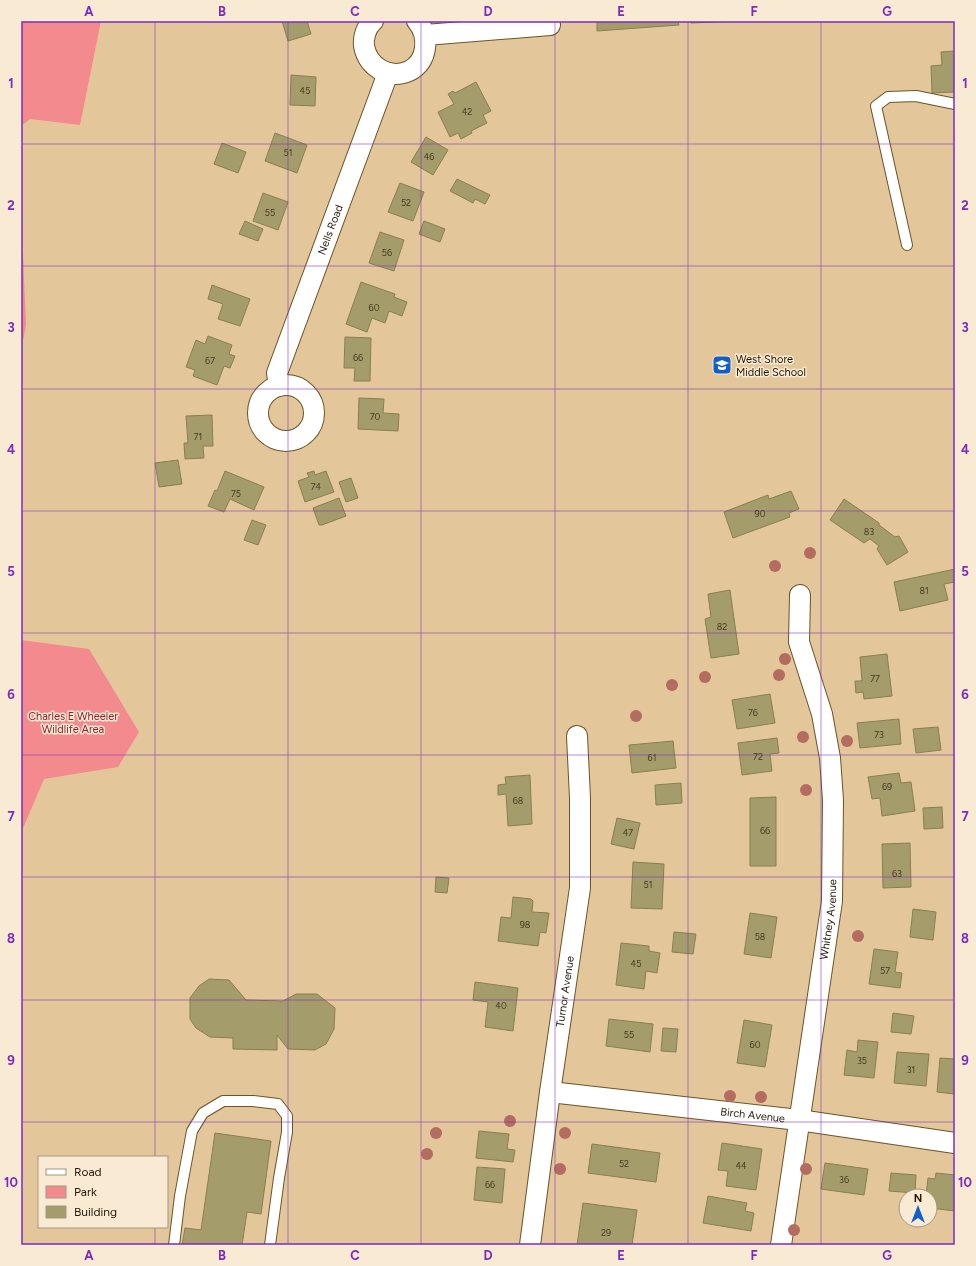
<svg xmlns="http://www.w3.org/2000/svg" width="976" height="1266" font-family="Figtree,sans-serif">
<rect width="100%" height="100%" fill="#e3c79a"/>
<g fill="#f38a8d">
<path d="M21 21H101L80 125 30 119 21 126Z"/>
<path d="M21 248 23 255 26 325 21 351Z"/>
<path d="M21 640 89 649 139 732 118 767 44 779 21 833Z"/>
</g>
<g fill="#a59c6c" stroke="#887f50">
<path d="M282 21H307L311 34 288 41Z"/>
<path d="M597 21H678L679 25 597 31Z"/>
<path d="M691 21H740L691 23Z"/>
<path d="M955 51V92L932 93 931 66 942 65 941 52Z"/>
<path d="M291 75 316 77 315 106 290 105Z"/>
<path d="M476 82 491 111 483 115 487 123 471 131 472 133 461 139 458 133 450 137 438 112 454 104 448 94 453 91 455 93Z"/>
<path d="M275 133 307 145 297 173 265 161Z"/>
<path d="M426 137 448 150 433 175 411 162Z"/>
<path d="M222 143 246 152 238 173 214 164Z"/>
<path d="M457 179 490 195 485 204 475 199 473 203 450 191Z"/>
<path d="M400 183 424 192 413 221 388 212Z"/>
<path d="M263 193 288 202 278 230 253 221Z"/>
<path d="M245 221 263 229 258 241 239 234Z"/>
<path d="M424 221 445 229 440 242 419 234Z"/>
<path d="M380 232 404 240 394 271 369 263Z"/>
<path d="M361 282 395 294 394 297 407 302 402 316 389 311 385 323 372 318 367 332 346 324Z"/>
<path d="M212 285 250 299 240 326 218 319 223 304 208 299Z"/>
<path d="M208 336 232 345 229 354 235 356 230 368 224 366 217 385 193 376 195 370 186 367 196 340 205 344Z"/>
<path d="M345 337 371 338 370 381H354L355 368H344Z"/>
<path d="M359 398 384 399 383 413 399 414 398 431 358 429Z"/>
<path d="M212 415 213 446H203L204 458 185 459 184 443H188L186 416Z"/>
<path d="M178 460 182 484 159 487 155 463Z"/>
<path d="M225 471 264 487 254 510 230 499 224 512 208 506 215 490 217 491Z"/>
<path d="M314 471 315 475 326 471 334 492 305 502 298 481 309 477 307 473Z"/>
<path d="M351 478 358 498 346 502 339 482Z"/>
<path d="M791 491 799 509 789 513 790 517 733 538 724 512 768 495 769 499Z"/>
<path d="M339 498 346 516 322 525H319L313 508Z"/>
<path d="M844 499 879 523V525L895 537 899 536 908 552 887 565 877 549 879 546 870 539 864 543 830 520Z"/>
<path d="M252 520 266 525 258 545 244 540Z"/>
<path d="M955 569V582L944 584 948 600 900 611 894 582Z"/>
<path d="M730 590 739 654 711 658 705 619 711 617 708 594Z"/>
<path d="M887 654 892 696 864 699 863 692 856 693 855 681H862L860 657Z"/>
<path d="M770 694 775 723 737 729 732 700Z"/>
<path d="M899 719 901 744 860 748 857 723Z"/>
<path d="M938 727 941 750 916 753 913 729Z"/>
<path d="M777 738 779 753 770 754 772 771 742 775 738 743Z"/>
<path d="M673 741 676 768 632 773 629 745Z"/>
<path d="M899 773 901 783 911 782 915 811 882 816 880 798 872 799 868 777Z"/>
<path d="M530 775 532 824 508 826 506 794 498 795V785L506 784 505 777Z"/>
<path d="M681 783 682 803 656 805 655 785Z"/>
<path d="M776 797V866H750V798Z"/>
<path d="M942 807 943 828 924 829 923 808Z"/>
<path d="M617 818 640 823 634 849 611 844Z"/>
<path d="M910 843 911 887 883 888 882 844Z"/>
<path d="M633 862 664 864 662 909 631 908Z"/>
<path d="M436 877 449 878 447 893 435 892Z"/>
<path d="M513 897 531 899 533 901 532 912 549 913 546 933 540 932 538 946 498 941 501 917 511 918Z"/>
<path d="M913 909 936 912 933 940 910 937Z"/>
<path d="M750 913 777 917 771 958 744 954Z"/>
<path d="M674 932 696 934 693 954 672 952Z"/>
<path d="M621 943 649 946V951L660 953 657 973 646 971 644 989 616 985Z"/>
<path d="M874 949 898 952 895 972 902 973 900 988 869 984Z"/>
<path d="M209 979 229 980 246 1000 283 1001 296 994H317L335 1008 334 1029 326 1044 315 1050 288 1049 277 1035V1050L233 1049V1038L210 1037 196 1028 190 1019V998L199 986Z"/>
<path d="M475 982 518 988 513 1031 485 1027 488 1002 473 1000Z"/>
<path d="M893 1013 914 1016 911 1034 891 1032Z"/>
<path d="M609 1019 653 1024 650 1052 606 1046Z"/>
<path d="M744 1020 772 1025 765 1067 737 1063Z"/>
<path d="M663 1028 678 1029 676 1052 661 1051Z"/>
<path d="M858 1040 878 1042 874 1078 844 1075 847 1050 857 1052Z"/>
<path d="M897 1052 929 1054 926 1086 894 1083Z"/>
<path d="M940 1058 955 1059V1094L937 1092Z"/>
<path d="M479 1131 509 1134 507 1149 515 1150 513 1162 476 1158Z"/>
<path d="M215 1133 271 1141 261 1214 247 1212 242 1245H182L185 1228 201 1230Z"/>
<path d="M722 1143 762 1149 756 1190 726 1186 728 1171 718 1170Z"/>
<path d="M592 1144 660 1153 656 1182 588 1173Z"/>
<path d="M825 1163 868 1169 864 1195 821 1189Z"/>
<path d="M477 1167 505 1169 502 1203 474 1200Z"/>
<path d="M891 1173 916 1175 915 1193 889 1191Z"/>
<path d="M936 1173 955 1175V1211L930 1208V1196H926L928 1178 935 1179Z"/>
<path d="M708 1196 747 1203 745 1211 754 1213 751 1231 703 1223Z"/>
<path d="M583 1203 637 1210 632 1245H577Z"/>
</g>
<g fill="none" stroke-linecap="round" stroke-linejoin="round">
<g stroke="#6c5329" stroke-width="12">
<g id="lane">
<path d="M907 245 876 106 888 97 916 96 955 104"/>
<path d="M174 1245 180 1196 192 1131 203 1113 223 1101H253L278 1104 287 1116V1132L279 1178 270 1245"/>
</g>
</g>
<g stroke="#6c5329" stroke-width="22">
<g id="street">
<path d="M373 21C366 27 363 38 364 46 368 67 389 80 409 71 428 62 430 36 417 21"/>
<path d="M425 35 550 25"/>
<circle cx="286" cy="413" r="28"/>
<path id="s1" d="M279 386 277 373 388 73"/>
<path id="s2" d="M550 1092 799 1120 955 1143"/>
<path id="s3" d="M530 1245 550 1092 580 888V798L577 736"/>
<path id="s4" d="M781 1245 832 901 833 800 830 758 822 714 799 642 800 595"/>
</g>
</g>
<use href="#lane" stroke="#fff" stroke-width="10"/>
<use href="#street" stroke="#fff" stroke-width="20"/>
</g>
<g fill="#b36c5f">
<circle cx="810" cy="553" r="6"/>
<circle cx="775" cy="566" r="6"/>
<circle cx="785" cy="659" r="6"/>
<circle cx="779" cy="675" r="6"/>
<circle cx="705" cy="677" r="6"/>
<circle cx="672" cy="685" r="6"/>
<circle cx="636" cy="716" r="6"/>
<circle cx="803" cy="737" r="6"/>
<circle cx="847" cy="741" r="6"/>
<circle cx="806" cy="790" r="6"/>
<circle cx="858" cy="936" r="6"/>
<circle cx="730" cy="1096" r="6"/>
<circle cx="761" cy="1097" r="6"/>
<circle cx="510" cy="1121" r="6"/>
<circle cx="436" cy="1133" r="6"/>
<circle cx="565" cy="1133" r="6"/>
<circle cx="427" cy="1154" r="6"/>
<circle cx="560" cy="1169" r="6"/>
<circle cx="806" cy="1169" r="6"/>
<circle cx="794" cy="1230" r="6"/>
</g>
<path fill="none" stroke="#7b2cbf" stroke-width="1" stroke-opacity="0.55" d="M155 21V1157M288 21V1245M421 21V1245M555 21V1245M688 21V1245M821 21V1245M21 144H955M21 266H955M21 389H955M21 511H955M21 633H955M21 755H955M21 877H955M21 1000H955M21 1122H955M155 1227V1245"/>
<defs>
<g id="school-square" transform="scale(1)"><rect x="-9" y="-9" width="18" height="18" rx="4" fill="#125fca" stroke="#f8ead3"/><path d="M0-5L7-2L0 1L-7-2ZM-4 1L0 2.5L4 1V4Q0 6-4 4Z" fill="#fff"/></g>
</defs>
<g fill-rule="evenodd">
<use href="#school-square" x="722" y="365"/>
</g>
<g text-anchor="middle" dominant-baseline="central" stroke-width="3" stroke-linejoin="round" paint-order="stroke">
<g font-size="9" fill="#443a21">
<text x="305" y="90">45</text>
<text x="467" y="111">42</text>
<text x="288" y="152">51</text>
<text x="429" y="156">46</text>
<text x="406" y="202">52</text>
<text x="270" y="212">55</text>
<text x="387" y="252">56</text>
<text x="374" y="307">60</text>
<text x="358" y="357">66</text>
<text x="210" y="360">67</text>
<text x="375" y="416">70</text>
<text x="198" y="436">71</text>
<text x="316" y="486">74</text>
<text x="236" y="493">75</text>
<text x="760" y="513">90</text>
<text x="869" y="531">83</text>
<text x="924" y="590">81</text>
<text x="722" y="626">82</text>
<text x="875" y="678">77</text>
<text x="753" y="712">76</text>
<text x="879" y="734">73</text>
<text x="758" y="756">72</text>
<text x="652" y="757">61</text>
<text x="887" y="786">69</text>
<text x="518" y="800">68</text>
<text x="765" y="830">66</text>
<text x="628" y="832">47</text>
<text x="897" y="873">63</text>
<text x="648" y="884">51</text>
<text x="525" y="924">98</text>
<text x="760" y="936">58</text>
<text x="636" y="963">45</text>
<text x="885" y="970">57</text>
<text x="501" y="1005">40</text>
<text x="629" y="1034">55</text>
<text x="755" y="1044">60</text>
<text x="862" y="1060">35</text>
<text x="911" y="1069">31</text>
<text x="624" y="1163">52</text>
<text x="741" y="1165">44</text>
<text x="844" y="1179">36</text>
<text x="490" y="1184">66</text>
<text x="606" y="1232">29</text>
</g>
<g font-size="11" fill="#231908" stroke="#f8ead3">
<text stroke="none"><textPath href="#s1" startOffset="166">Nells Road</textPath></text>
<text stroke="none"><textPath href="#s4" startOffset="329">Whitney Avenue</textPath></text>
<text stroke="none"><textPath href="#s3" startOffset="256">Turnor Avenue</textPath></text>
<text stroke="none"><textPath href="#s2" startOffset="204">Birch Avenue</textPath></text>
</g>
<g font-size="11" fill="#231908" stroke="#f8ead3" text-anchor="start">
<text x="736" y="359">West Shore<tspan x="736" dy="13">Middle School</tspan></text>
</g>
<g font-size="11" fill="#8b212f" stroke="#f8ead3">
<text x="73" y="716">Charles E Wheeler<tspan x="73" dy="13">Wildlife Area</tspan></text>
</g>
</g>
<rect width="976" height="1266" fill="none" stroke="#f8ead3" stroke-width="44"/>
<rect x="38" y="1156" width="130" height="72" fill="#f8ead3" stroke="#a39682"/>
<rect x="46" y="1169" width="20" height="6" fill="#ffffff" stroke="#a39682"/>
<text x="74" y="1176" font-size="12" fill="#231908">Road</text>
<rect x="46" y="1186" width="20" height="12" fill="#f38a8d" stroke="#a39682"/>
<text x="74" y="1196" font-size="12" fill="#231908">Park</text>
<rect x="46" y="1206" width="20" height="12" fill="#a59c6c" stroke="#a39682"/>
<text x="74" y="1216" font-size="12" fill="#231908">Building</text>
<g transform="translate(918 1208)"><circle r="19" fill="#f8ead3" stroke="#a39682"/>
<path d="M0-3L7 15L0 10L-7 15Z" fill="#125fca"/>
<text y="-6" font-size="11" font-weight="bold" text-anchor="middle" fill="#231908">N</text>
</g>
<rect x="22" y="22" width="932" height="1222" fill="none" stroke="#7b2cbf" stroke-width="1.5"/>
<g font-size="13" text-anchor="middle" font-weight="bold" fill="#7b2cbf">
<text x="89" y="16">A</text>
<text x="222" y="16">B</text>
<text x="355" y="16">C</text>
<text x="488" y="16">D</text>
<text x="621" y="16">E</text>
<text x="754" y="16">F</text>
<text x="887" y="16">G</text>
<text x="11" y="88">1</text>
<text x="965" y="88">1</text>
<text x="11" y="210">2</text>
<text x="965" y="210">2</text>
<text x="11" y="332">3</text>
<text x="965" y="332">3</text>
<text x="11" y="454">4</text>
<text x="965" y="454">4</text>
<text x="11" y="576">5</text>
<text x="965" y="576">5</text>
<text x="11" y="699">6</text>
<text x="965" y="699">6</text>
<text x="11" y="821">7</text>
<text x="965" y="821">7</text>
<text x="11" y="943">8</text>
<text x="965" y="943">8</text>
<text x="11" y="1065">9</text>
<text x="965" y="1065">9</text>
<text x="11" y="1187">10</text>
<text x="965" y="1187">10</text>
<text x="89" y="1260">A</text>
<text x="222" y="1260">B</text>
<text x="355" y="1260">C</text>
<text x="488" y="1260">D</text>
<text x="621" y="1260">E</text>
<text x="754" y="1260">F</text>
<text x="887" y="1260">G</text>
</g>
</svg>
